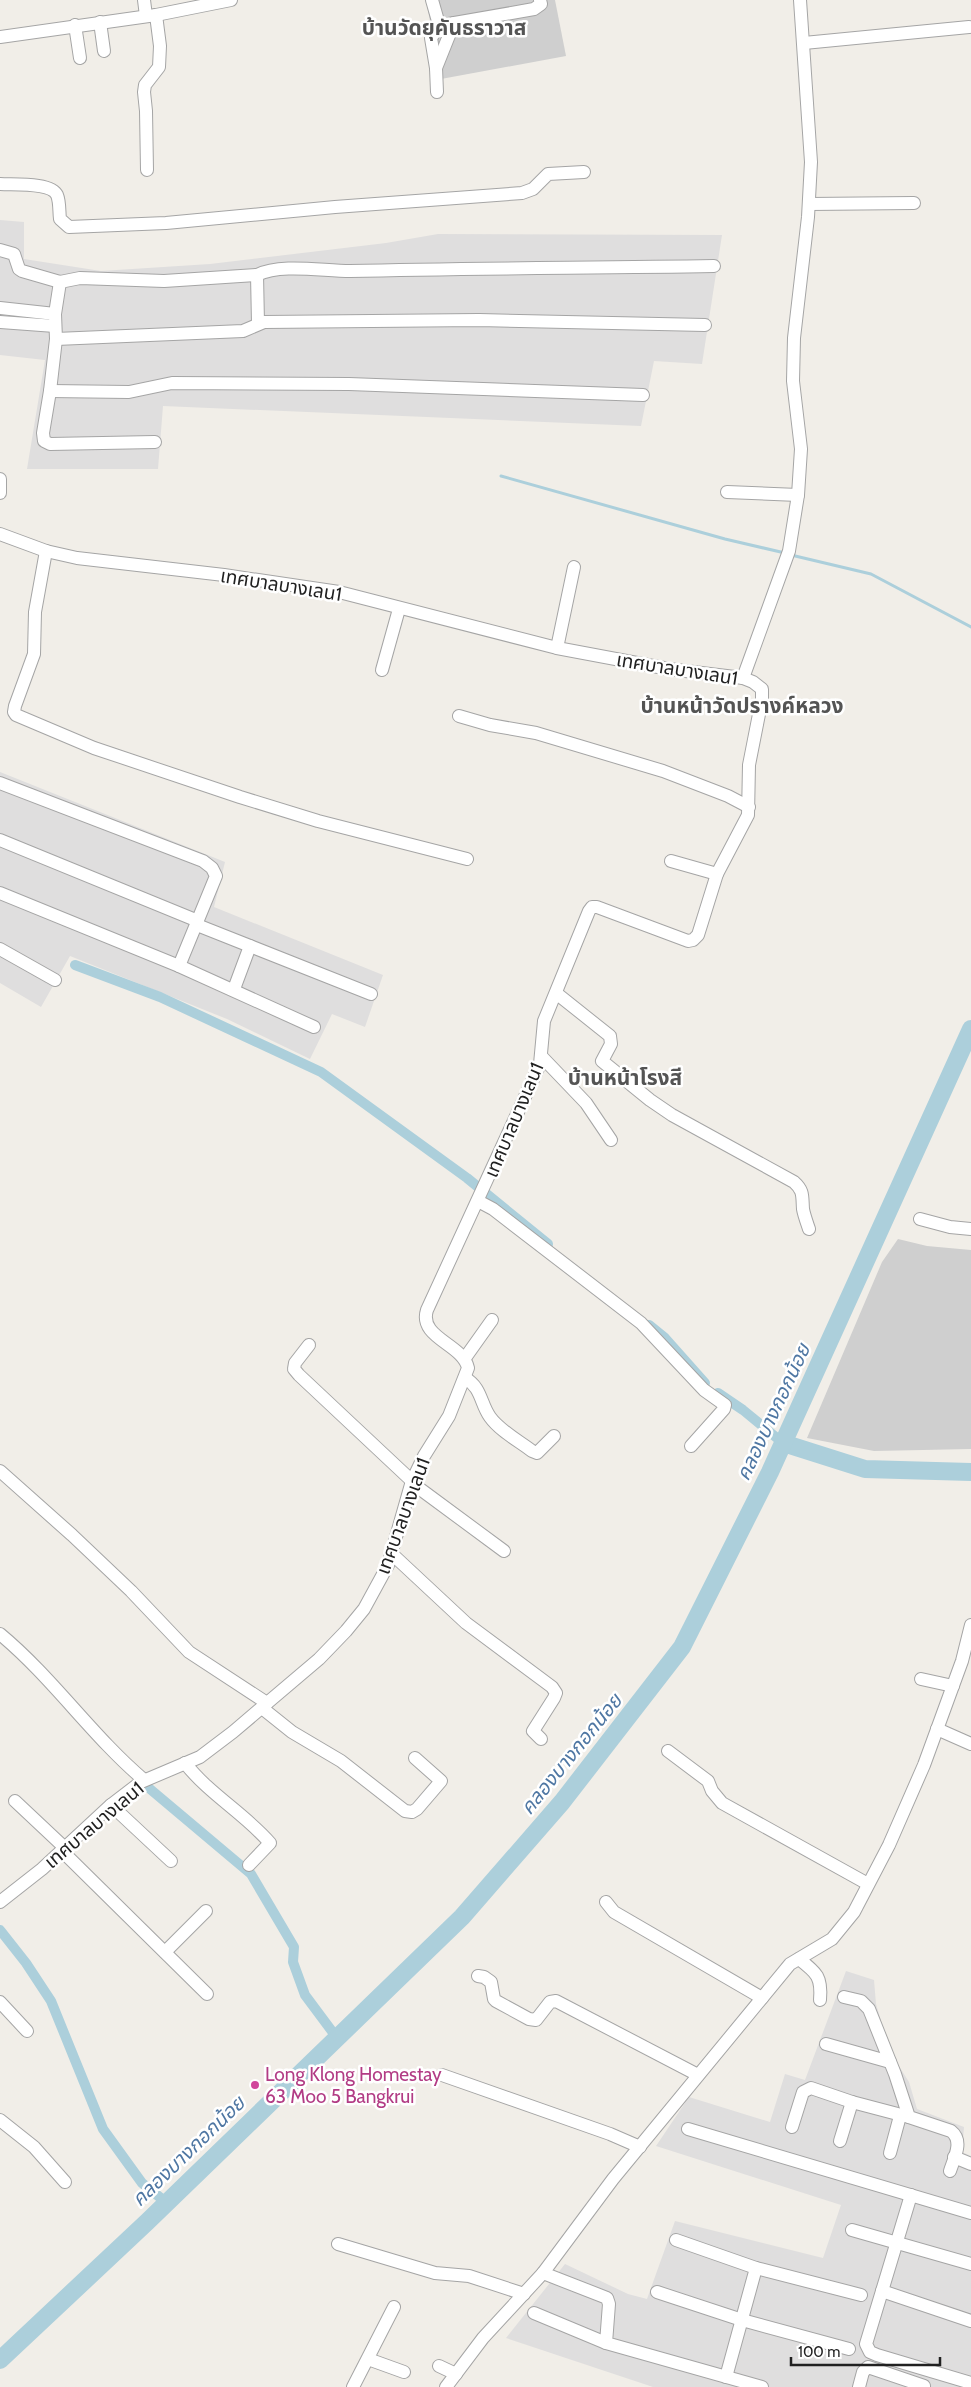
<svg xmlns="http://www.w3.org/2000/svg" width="971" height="2387" font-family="Cabin,'Noto Sans Thai',sans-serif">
<rect width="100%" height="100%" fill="#f1eee8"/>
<g fill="#dfdede">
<path d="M0 220 24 222V259L101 271 210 264 386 243 438 234 722 235 702 364 654 361 641 426 163 406 158 469H27L45 360 0 355Z"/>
<path d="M0 772 225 862 214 907 383 975 365 1027 332 1014 310 1059 227 1019 70 956 41 1007 0 983Z"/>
<path d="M846 1971 874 1980 876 2004 885 2034 897 2063 909 2082 917 2109 964 2127 962 2152 971 2156V2387H653L506 2338 565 2264 628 2294 647 2299 675 2221 823 2258 841 2205 656 2146 689 2097 770 2122 785 2074 805 2080Z"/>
</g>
<g fill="#cfcfcf">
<path d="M426 0H555L566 56 441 79Z"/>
<path d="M898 1239 927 1246 971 1250V1449L874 1451 807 1438 882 1262Z"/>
</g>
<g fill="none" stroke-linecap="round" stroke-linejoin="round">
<g stroke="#accfdb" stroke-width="3">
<path d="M501 476 725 539 785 553"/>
<path d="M791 555 871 574 971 627"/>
</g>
<g stroke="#accfdb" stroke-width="10">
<path d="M75 965 160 997 321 1072 467 1178 548 1244"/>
<path d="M649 1325 665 1338 705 1383"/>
<path d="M718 1393 743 1410 783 1443"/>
<path d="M150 1789 251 1874 294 1947 293 1962 305 1995 337 2038"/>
<path d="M0 1930 26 1963 51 2001 103 2129 142 2183 167 2203"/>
</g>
<g stroke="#accfdb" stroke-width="18">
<path d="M783 1443 865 1469 971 1472"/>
<path d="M0 2360 147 2222 462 1917 562 1802 682 1647 770 1472 971 1029"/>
</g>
<g stroke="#a5a5a5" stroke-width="14">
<g id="minor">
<path d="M144 0 146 16"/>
<path d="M432 0 438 21 443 25 534 9 541 4 540 0"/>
<path d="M100 22 104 51"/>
<path d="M75 25 80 58"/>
<path d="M0 37 156 15 231 0"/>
<path d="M804 43 969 27"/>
<path d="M436 68 431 38 440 24"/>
<path d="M437 92 436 68 454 23"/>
<path d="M147 170 146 111 144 92 145 85 159 67 160 46 156 15"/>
<path d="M0 184C13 185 51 182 57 195 60 202 59 212 60 219L69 227 166 223 335 207 522 193 533 189 548 174 584 172"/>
<path d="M809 204 914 203"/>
<path d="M0 250 14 254 19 269 22 271 60 282"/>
<path d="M0 308 55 314"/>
<path d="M0 322 55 326"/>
<path d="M258 323 257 275C281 263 322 271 350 271 472 268 593 268 714 266"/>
<path d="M56 339 243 331 264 322 479 320 705 325"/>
<path d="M50 391 129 392 172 383 349 384 643 395"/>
<path d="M155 442 50 444 44 441 43 433 50 391 56 339 55 314 60 282 80 278 164 281 257 275"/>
<path d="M0 479V493"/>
<path d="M727 492 798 495"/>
<path d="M0 534 46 551 77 558 224 575 339 592 557 648 669 669 743 678 753 682 762 689V699L749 765 748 815 717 874 698 935 693 940 688 941 597 907H592L589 911 544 1021 540 1064 427 1310C418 1338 463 1344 468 1368L449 1416 424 1456 412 1481 388 1565 364 1609 346 1631 319 1659 233 1732 200 1757 141 1782 111 1805 42 1869 0 1902"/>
<path d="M46 551 35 612 34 654 15 706 14 712 16 715 94 748 240 797 318 821 467 859"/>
<path d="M557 648 574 567"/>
<path d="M382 670 399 609"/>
<path d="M743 678 789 551 798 495 801 449 793 381 794 338 808 217 811 162 800 0"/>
<path d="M459 716 490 725 536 733 663 771 728 796 749 807"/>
<path d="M0 783 203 861 212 868 216 876 179 966 0 893"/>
<path d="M0 840 198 921"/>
<path d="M671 861 717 874"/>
<path d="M197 925 371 994"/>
<path d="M0 949 55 980"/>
<path d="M179 966 314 1027"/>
<path d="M234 989 250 946"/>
<path d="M556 993 610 1036 611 1044 602 1061 650 1100 672 1115 794 1182C804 1191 802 1196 803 1209 804 1215 807 1223 809 1229"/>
<path d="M542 1057 586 1103 611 1140"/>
<path d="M478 1201 493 1209 641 1323 704 1390 725 1405 724 1409 691 1446"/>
<path d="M920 1219 950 1227 971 1229"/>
<path d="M309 1345 295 1363 294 1369 299 1375 412 1481"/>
<path d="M465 1358 492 1320"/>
<path d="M465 1378C482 1388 480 1403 490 1417 500 1431 519 1441 532 1451L537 1453 554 1436"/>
<path d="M0 1471 72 1535 131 1591 189 1652 267 1703"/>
<path d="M412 1483 504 1551"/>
<path d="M392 1554 466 1623 552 1687 556 1693 554 1698 533 1731 541 1739"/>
<path d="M0 1634C53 1678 92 1736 144 1780"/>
<path d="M921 1679 953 1686"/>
<path d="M262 1708 292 1732 341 1761 405 1811 412 1812 417 1809 441 1781 415 1758"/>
<path d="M937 1729 971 1744"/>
<path d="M668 1751 708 1781 712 1791 722 1803 868 1884"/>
<path d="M185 1763C209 1794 245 1814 270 1843L249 1865"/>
<path d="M15 1801 65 1848"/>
<path d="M111 1805 171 1861"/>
<path d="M62 1851 207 1994"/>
<path d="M606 1902 614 1912 762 1998"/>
<path d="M165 1952 206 1911"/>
<path d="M799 1959C817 1973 822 1977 820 2000"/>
<path d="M478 1976 484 1977 491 1982 494 1999 496 2001 529 2019 536 2020 550 2002 556 2001 698 2075"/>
<path d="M844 1997 861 2001 869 2009 895 2074 909 2117 951 2131C964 2141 954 2158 950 2171"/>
<path d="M0 2002 27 2031"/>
<path d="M826 2044 890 2062"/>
<path d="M442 2075 610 2134 640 2147"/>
<path d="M0 2120 34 2147 65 2182"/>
<path d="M792 2127 803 2092 811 2088 852 2102 909 2117"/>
<path d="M688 2129 971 2213"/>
<path d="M840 2141 852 2102"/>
<path d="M890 2153 900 2116"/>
<path d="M954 2157 971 2164"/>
<path d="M911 2195 866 2344 870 2352 877 2355 971 2383"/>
<path d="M852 2230 971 2264"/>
<path d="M676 2240 756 2268 861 2295"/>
<path d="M338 2244 435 2273 469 2276 524 2294"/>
<path d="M543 2273 607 2298 609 2304 606 2343 762 2387"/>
<path d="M882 2291 971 2321"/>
<path d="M657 2292 742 2320 849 2349"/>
<path d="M534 2313 606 2343"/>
<path d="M368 2359 404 2372"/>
<path d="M439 2366 456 2374"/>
<path d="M726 2377 756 2268"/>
<path d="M353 2387 394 2307"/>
<path d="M446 2387 483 2338 543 2273 613 2179 790 1964 832 1939 854 1912 889 1845 924 1765 962 1661 971 1625"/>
<path d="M859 2387 863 2372 868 2367 924 2386"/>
</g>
</g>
<use href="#minor" stroke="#fff" stroke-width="12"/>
</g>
<circle fill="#d1479c" stroke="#fff" stroke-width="2" cx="255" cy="2085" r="5"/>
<g text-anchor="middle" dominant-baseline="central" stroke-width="5" stroke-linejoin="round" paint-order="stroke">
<g font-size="19" fill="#212121" stroke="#fff">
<text transform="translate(281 585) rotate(9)">เทศบาลบางเลน1</text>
<text transform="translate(677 669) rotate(9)">เทศบาลบางเลน1</text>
<text transform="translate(514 1120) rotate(-67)">เทศบาลบางเลน1</text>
<text transform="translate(403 1516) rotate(-70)">เทศบาลบางเลน1</text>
<text transform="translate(94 1825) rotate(-40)">เทศบาลบางเลน1</text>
</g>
<g font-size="19" fill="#b23c85" stroke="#fff" text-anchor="start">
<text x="265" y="2074">Long Klong Homestay<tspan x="265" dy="22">63 Moo 5 Bangkrui</tspan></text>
</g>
<g font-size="20" font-style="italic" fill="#4f77a3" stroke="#fff">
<text transform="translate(773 1412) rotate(-65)">คลองบางกอกน้อย</text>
<text transform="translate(571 1754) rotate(-51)">คลองบางกอกน้อย</text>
<text transform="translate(188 2151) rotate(-44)">คลองบางกอกน้อย</text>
</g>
<g font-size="21" font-weight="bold" fill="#545454" stroke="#fff">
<text x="444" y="27">บ้านวัดยุคันธราวาส</text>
<text x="742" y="705">บ้านหน้าวัดปรางค์หลวง</text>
<text x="625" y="1077">บ้านหน้าโรงสี</text>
</g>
</g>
<path d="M791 2357v8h149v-8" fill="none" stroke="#212121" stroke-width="2.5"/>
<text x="798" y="2357" font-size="15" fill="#212121" stroke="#ffffff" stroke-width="4" paint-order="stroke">100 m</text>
</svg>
